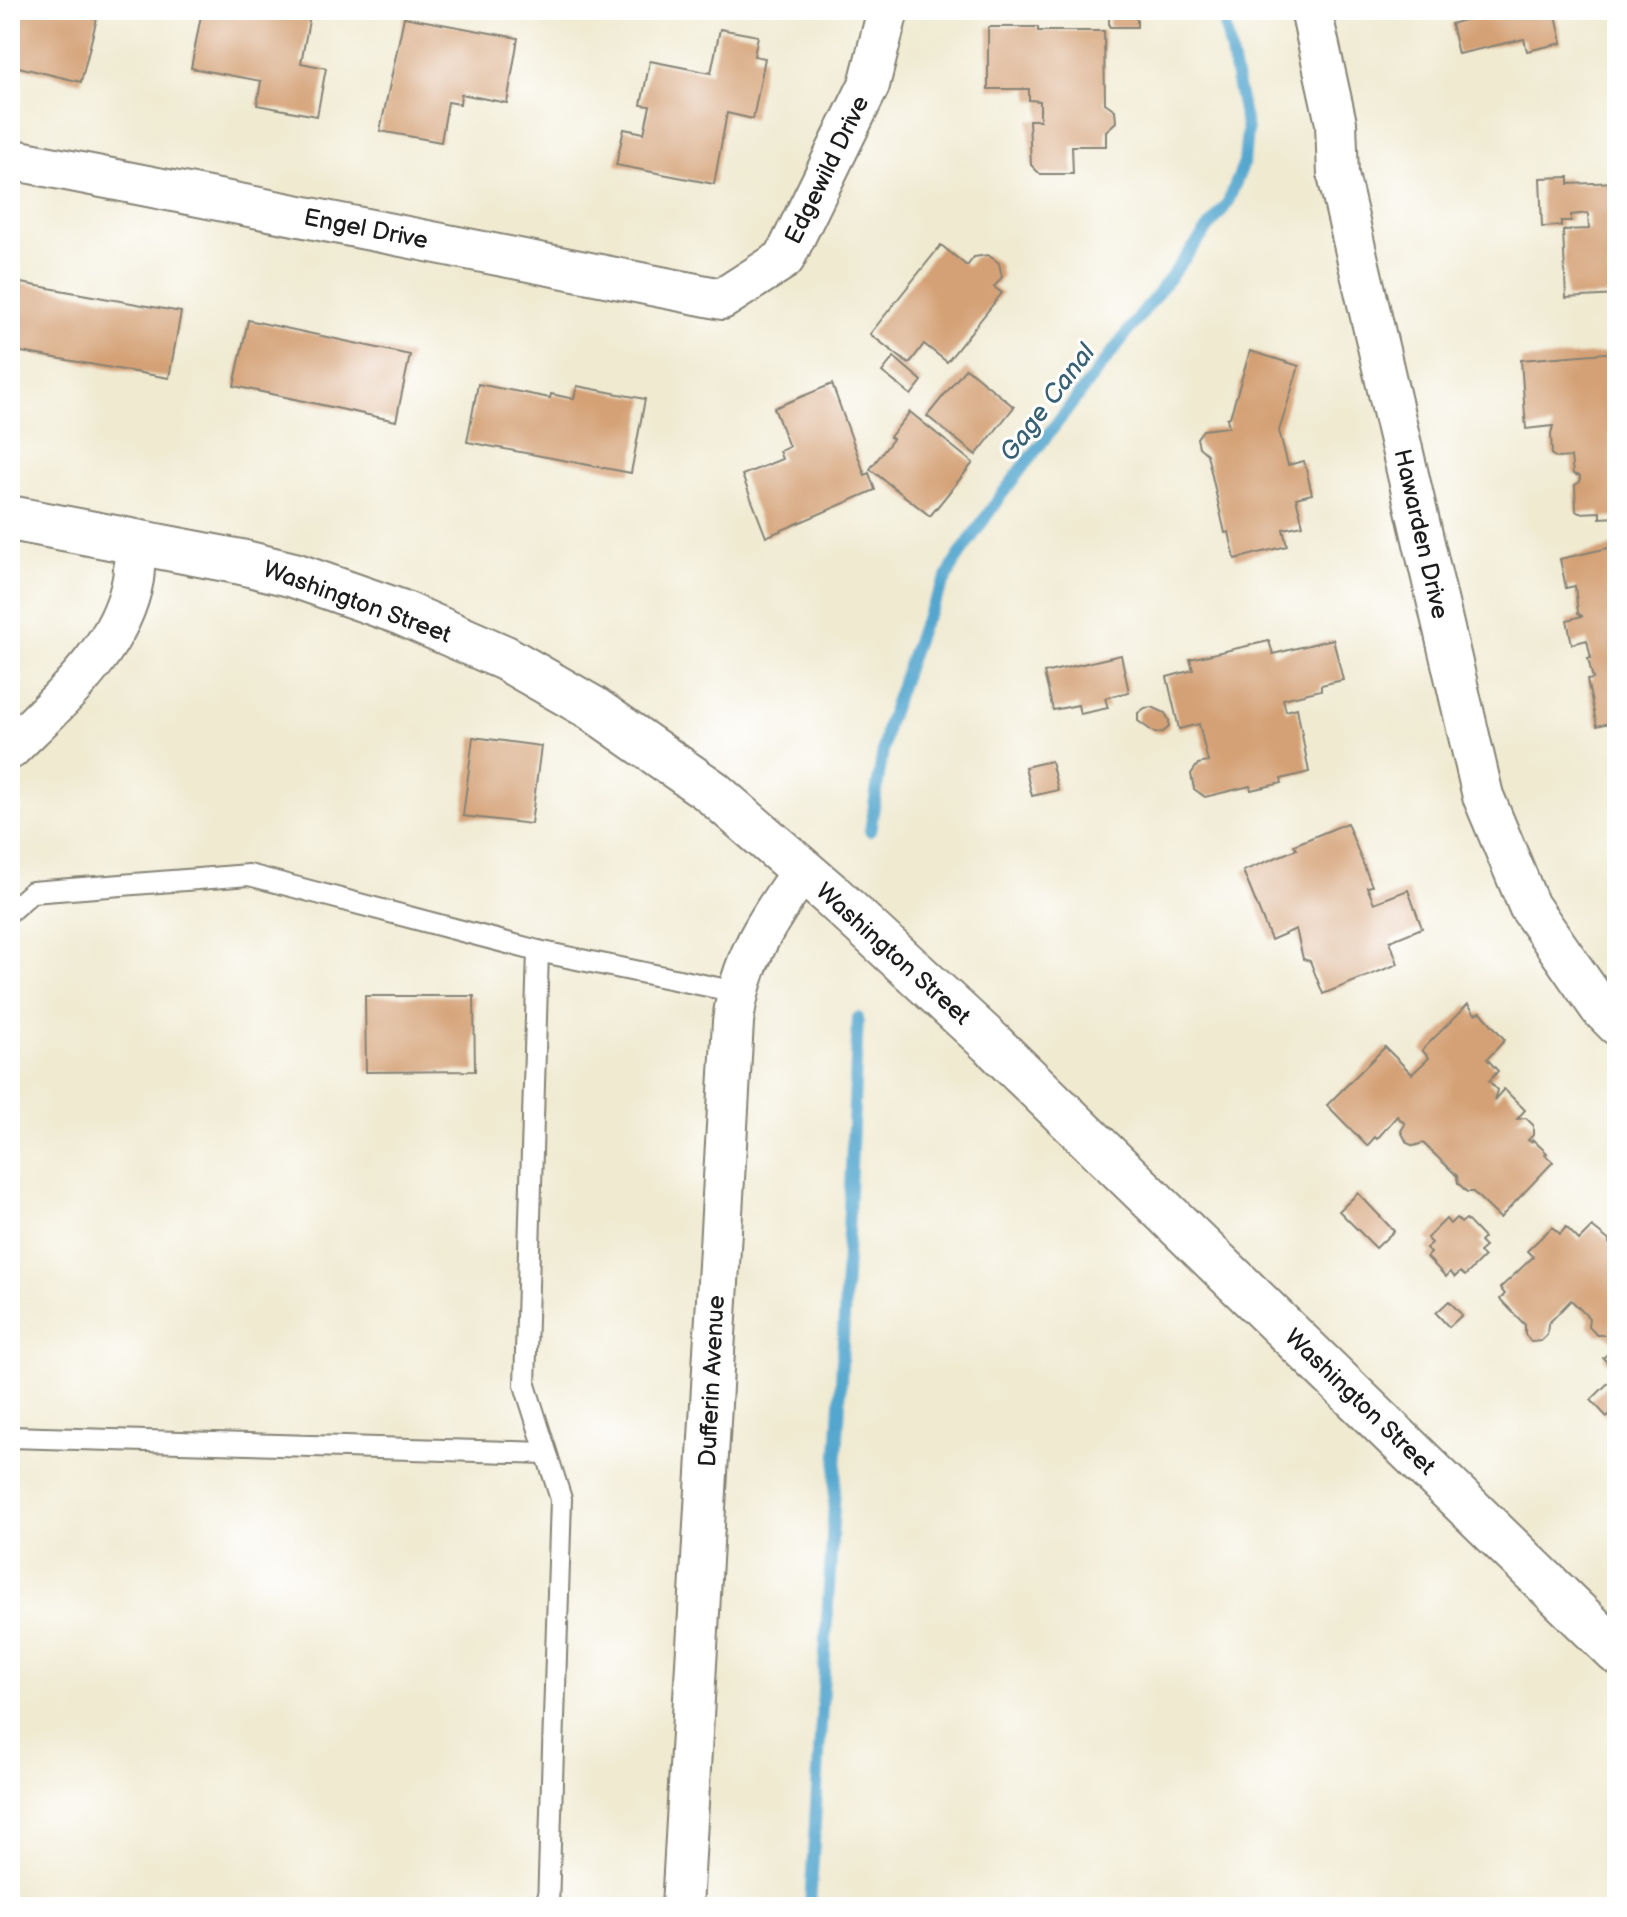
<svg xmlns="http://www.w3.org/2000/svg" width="1627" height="1917" font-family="'Balsamiq Sans',sans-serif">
<rect width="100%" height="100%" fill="#fff"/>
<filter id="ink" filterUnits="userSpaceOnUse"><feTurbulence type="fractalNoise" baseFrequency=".0125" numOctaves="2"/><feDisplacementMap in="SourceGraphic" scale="16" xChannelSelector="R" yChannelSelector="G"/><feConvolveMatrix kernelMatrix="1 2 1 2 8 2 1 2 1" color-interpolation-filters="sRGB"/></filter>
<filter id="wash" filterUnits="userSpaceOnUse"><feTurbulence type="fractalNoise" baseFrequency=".006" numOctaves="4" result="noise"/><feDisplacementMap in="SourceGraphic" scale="32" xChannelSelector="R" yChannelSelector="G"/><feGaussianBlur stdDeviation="1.8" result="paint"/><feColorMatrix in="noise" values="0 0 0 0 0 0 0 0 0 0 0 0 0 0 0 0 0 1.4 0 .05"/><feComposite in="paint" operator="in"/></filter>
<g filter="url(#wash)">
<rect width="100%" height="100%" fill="#f0ead1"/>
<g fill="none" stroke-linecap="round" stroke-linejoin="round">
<g stroke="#53a6ce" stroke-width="12">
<path d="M870 831 887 726 921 628 956 560 999 498 1227 204 1244 163 1247 130 1222 10"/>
<path d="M810 1907 840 1403 858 1018"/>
</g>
</g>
<g id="blocks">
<g fill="#d4a074">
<path d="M10 10H99L81 82 10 65Z"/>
<path d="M202 10H311L301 63 326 68 317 116 257 105 261 81 191 68Z"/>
<rect x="1109" y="10" width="28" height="17"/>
<path d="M1462 10H1555L1562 43 1527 51 1524 39 1458 54 1451 24 1464 20Z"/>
<path d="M404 17 518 38 507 103 461 94 460 104 448 102 441 142 380 131Z"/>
<path d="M988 27H1038V31H1104L1105 103 1115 110 1116 122 1106 131V146H1072L1073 174H1040L1031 165 1029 120H1040V101L1029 100V89H988Z"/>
<path d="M720 29 758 36 754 56 765 58 753 119 727 113 714 184 616 165 624 129 644 133 650 106 641 105 650 61 711 73Z"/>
<path d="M1569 177V184L1617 182V295L1566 298 1563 230 1589 229 1588 213 1571 215V221H1561V226L1542 227 1540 178Z"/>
<path d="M941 245 967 266 974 257 988 255 999 263 1002 277 994 287 1002 293 947 362 924 344 909 364 870 334Z"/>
<path d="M21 283 181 312 169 378 10 350Z"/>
<path d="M248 320 410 355 396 421 234 386Z"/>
<path d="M1250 351 1299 366 1279 431 1288 465 1304 461 1312 494 1296 498 1303 525 1283 529 1287 546 1235 559 1229 532 1225 533 1207 454 1199 447 1197 438 1203 430 1229 427 1227 418 1230 417Z"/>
<path d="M1617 352V517L1600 518V512L1579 513 1576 511 1575 485 1580 482V476L1573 474 1571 457 1557 458 1552 455 1551 434 1553 426 1526 429 1521 360Z"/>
<path d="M894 357 922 381 911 395 882 372Z"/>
<path d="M966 368 1014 407 976 455 927 416Z"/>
<path d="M478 384 550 398 551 394 574 399 577 386 645 399 631 473 467 442Z"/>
<path d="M832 384 865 475 869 473 875 490 766 537 742 475 782 459 779 451 789 447 774 408Z"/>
<path d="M910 412 973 463 930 516 870 469 893 439 890 437Z"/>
<path d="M1617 546V721L1597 726 1587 680 1593 679 1588 658H1591L1587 640 1572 644 1567 620 1582 616 1578 613 1575 586 1566 588 1560 559Z"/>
<path d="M1333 639 1343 680 1321 685V690L1283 699 1286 711 1297 708 1309 772 1281 779 1282 783 1251 790 1250 786 1205 797 1194 789 1191 774 1198 764 1208 762 1199 724 1179 729 1167 677 1193 670 1190 659 1269 641 1273 654Z"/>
<path d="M1121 655 1129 692 1105 698 1108 708 1080 714 1078 705 1053 710 1044 673Z"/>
<path d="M1152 707 1165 713 1169 720V727L1163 732 1155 733 1138 721V713L1145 708Z"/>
<path d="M473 737 541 746 531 824 463 816Z"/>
<path d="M1051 761 1058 790 1032 796 1025 767Z"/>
<path d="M1347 823 1372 886 1367 887 1374 903 1408 890 1422 928 1390 941 1398 964 1323 994 1310 961 1303 959 1296 929 1271 940 1243 871 1297 849 1294 845Z"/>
<path d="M365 996H474L475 1071 366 1072Z"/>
<path d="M1468 1004 1475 1014 1481 1012 1505 1040 1487 1059 1498 1071 1489 1081 1497 1090 1494 1100 1504 1089 1525 1110 1517 1119 1526 1118 1533 1125V1135L1528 1140 1531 1142 1533 1140 1547 1153 1545 1155 1553 1162 1500 1218 1473 1192H1467L1458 1183 1457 1176 1423 1143 1414 1146 1407 1143 1401 1131 1405 1124 1397 1116 1377 1139 1375 1137 1367 1146 1327 1105 1385 1047 1412 1074 1429 1058 1422 1050Z"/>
<path d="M1358 1193 1394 1231 1376 1248 1339 1211Z"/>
<path d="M1456 1218 1461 1223 1466 1219 1484 1238 1480 1242 1485 1247 1479 1252 1484 1257 1465 1276 1460 1272 1455 1277 1450 1272 1446 1277 1427 1257 1431 1253 1426 1248 1432 1243 1427 1238 1446 1219 1450 1224Z"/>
<path d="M1552 1227 1560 1234 1566 1227 1579 1240 1592 1227 1611 1242 1609 1243 1613 1248 1611 1251 1617 1258V1373L1603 1358 1617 1345 1606 1335H1597L1588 1326 1589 1318 1571 1300 1548 1324 1547 1335 1541 1341 1531 1342 1525 1334V1325L1500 1299 1505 1294 1500 1288 1533 1257 1527 1251Z"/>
<path d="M1449 1301 1462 1315 1449 1327 1436 1313Z"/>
<path d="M1609 1382 1617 1389V1407L1607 1417 1591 1400Z"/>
</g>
</g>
</g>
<g filter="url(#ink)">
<use href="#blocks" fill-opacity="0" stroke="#868376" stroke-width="2"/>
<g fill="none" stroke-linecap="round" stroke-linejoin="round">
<g stroke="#868376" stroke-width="24">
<g id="service">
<path d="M10 911 32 892 249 875 538 951 737 992"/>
<path d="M538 951 525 1385 561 1499 548 1907"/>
<path d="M10 1437 546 1453"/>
</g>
</g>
<g stroke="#868376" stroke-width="44">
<g id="minor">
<path d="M1311 10 1336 123 1338 175 1483 796 1529 906 1600 1008 1617 1025"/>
<path d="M10 159 722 299 784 259 869 85 888 10"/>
<path d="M10 749C57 702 121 649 133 579 135 567 134 554 134 542"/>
<path d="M682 1907 733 1022C740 961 767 921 802 871"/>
</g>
</g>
<g stroke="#868376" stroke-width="48">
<path id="secondary" d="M10 518 241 562 294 575 400 612 505 658 592 708 711 791 831 895 991 1043 1617 1652"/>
</g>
<use href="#service" stroke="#fff" stroke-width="20"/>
<use href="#minor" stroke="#fff" stroke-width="40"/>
<use href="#secondary" stroke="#fff" stroke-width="44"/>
</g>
</g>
<g text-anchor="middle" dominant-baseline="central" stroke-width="6" stroke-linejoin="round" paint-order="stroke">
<g font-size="24" fill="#1c1c1c" stroke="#fff">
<text transform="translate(827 170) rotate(-64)">Edgewild Drive</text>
<text transform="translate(366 229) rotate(11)">Engel Drive</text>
<text transform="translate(1421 534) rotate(77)">Hawarden Drive</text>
<text transform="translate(357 602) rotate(20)">Washington Street</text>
<text transform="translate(893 954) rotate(42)">Washington Street</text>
<text transform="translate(712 1381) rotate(-87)">Dufferin Avenue</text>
<text transform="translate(1360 1402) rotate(44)">Washington Street</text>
</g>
<g font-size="26" font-style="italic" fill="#386175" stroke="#fff">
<text transform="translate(1048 403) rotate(-53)">Gage Canal</text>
</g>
</g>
<rect width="1627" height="1917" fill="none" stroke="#fff" stroke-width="40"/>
</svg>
